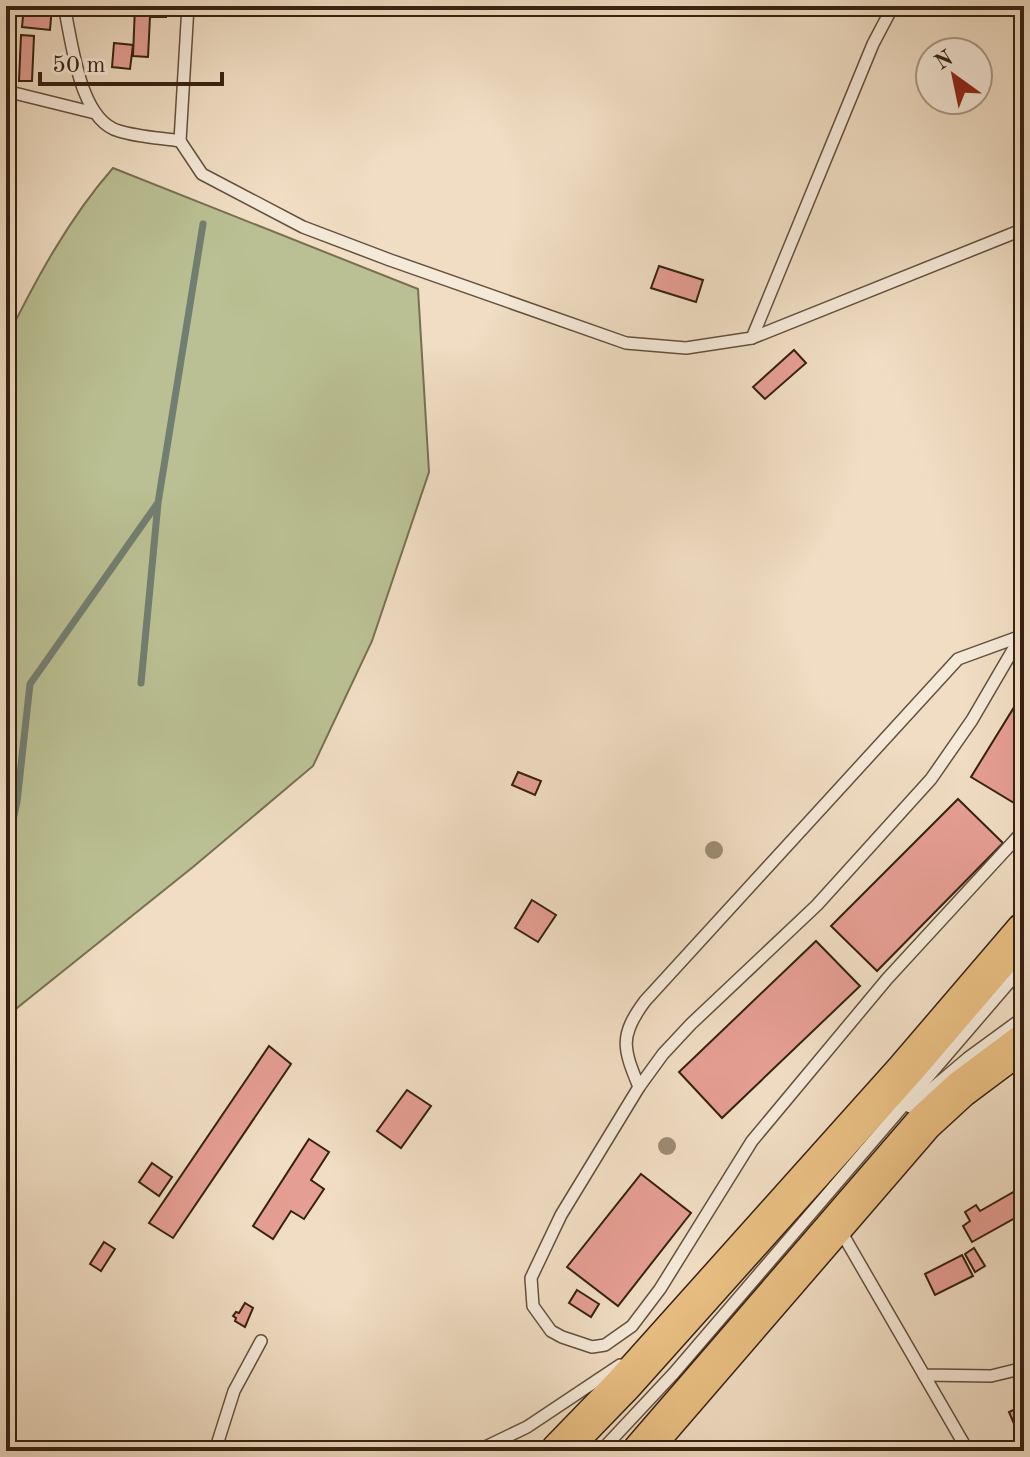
<svg xmlns="http://www.w3.org/2000/svg" width="1030" height="1457" font-family="'Old Standard TT',serif">
<rect width="100%" height="100%" fill="#f0ddc3"/>
<filter id="stains"><feTurbulence type="fractalNoise" baseFrequency=".0025" numOctaves="4"/><feColorMatrix values="0 0 0 0 .2 0 0 0 0 .09 0 0 0 0 .02 0 0 0 .5 -.17"/></filter>
<radialGradient id="worn" r=".72"><stop offset=".6" stop-color="#630" stop-opacity="0"/><stop offset="1" stop-color="#630" stop-opacity=".3"/></radialGradient>
<path fill="#bac093" stroke="#787052" stroke-width="2" d="M113 168 418 289 429 472 372 641 313 766 193 867 17 1008 6 1020V340C35 281 69 218 113 168Z"/>
<g fill="none" stroke-linecap="round" stroke-linejoin="round">
<g stroke="#727e72" stroke-width="7">
<path d="M141 683 158 503 203 224"/>
<path d="M6 830 12 824 17 802 30 684 157 504"/>
</g>
</g>
<g fill="#e59e93" stroke="#362111" stroke-width="2">
<path d="M24 6H52L50 30 22 27Z"/>
<path d="M135 6H166V17H150L148 57 133 56Z"/>
<path d="M21 35 34 36 32 81H19Z"/>
<path d="M114 43 133 45 130 69 112 67Z"/>
<path d="M659 266 703 280 696 302 651 288Z"/>
<path d="M794 350 806 363 765 399 753 387Z"/>
<path d="M1024 691V809L971 777Z"/>
<path d="M518 772 541 781 535 795 512 785Z"/>
<path d="M958 799 1003 843 877 971 831 926Z"/>
<path d="M532 900 556 915 538 942 515 928Z"/>
<path d="M816 941 860 986 722 1118 679 1072Z"/>
<path d="M269 1046 291 1064 173 1238 149 1223Z"/>
<path d="M407 1090 431 1106 401 1148 377 1131Z"/>
<path d="M309 1139 329 1152 311 1180 324 1189 304 1219 291 1211 273 1239 253 1226Z"/>
<path d="M152 1163 172 1177 159 1196 139 1182Z"/>
<path d="M641 1174 691 1213 618 1306 567 1267Z"/>
<path d="M1024 1186V1213L972 1242 963 1226 970 1221 965 1212 976 1205 980 1211Z"/>
<path d="M104 1242 115 1249 101 1271 90 1264Z"/>
<path d="M974 1248 985 1266 975 1272 965 1254Z"/>
<path d="M962 1255 973 1276 935 1295 925 1274Z"/>
<path d="M577 1290 599 1304 591 1317 569 1303Z"/>
<path d="M245 1303 253 1308 245 1327 235 1321 236 1318 233 1316 236 1312 239 1313Z"/>
<path d="M1024 1405V1421L1015 1426 1009 1412Z"/>
</g>
<g fill="none" stroke-linecap="round" stroke-linejoin="round">
<g stroke="#64503e" stroke-width="14">
<g id="service">
<path d="M64 6C72 41 79 120 119 131 138 137 161 138 180 141L202 174 303 227 390 260 626 343 686 348 752 338 1024 229"/>
<path d="M6 91 95 113"/>
<path d="M180 141 188 6"/>
<path d="M752 338 873 44 893 6"/>
<path d="M1021 636 972 720 931 779 817 905 691 1024 663 1054 639 1087 561 1215 531 1278 533 1306 551 1331 562 1337 592 1347 605 1345 632 1326 660 1289 752 1141 887 979 1024 830"/>
<path d="M639 1087C623 1048 619 1036 645 1001L958 659 1021 636"/>
<path d="M910 1107 968 1058 1024 1017"/>
<path d="M839 1228 924 1375 991 1376 1024 1368"/>
<path d="M924 1375 968 1451"/>
<path d="M215 1451 234 1391 261 1341"/>
<path d="M477 1451 527 1427 620 1365"/>
<path d="M601 1451 674 1373 1024 965"/>
</g>
</g>
<g stroke="#362111" stroke-width="39">
<g id="trunk">
<path d="M559 1451 623 1385 905 1070 1024 931"/>
<path d="M641 1451 924 1123 961 1089 1024 1042"/>
</g>
</g>
<use href="#service" stroke="#f5e9d8" stroke-width="11"/>
<use href="#trunk" stroke="#e8be82" stroke-width="36"/>
</g>
<g fill="#9c8c73">
<circle cx="714" cy="850" r="9"/>
<circle cx="667" cy="1146" r="9"/>
</g>
<rect width="1030" height="1457" fill="none" stroke="#f0ddc3" stroke-width="32"/>
<rect x="8" y="8" width="1014" height="1441" fill="none" stroke="#362111" stroke-width="4"/>
<rect x="16" y="16" width="998" height="1425" fill="none" stroke="#362111" stroke-width="2"/>
<g transform="translate(954 76) rotate(327)"><circle r="38" fill="#f5e9d8" stroke="#a99988" stroke-width="2"/>
<path d="M0-6L14 30L0 20L-14 30Z" fill="#8f2418"/>
<text y="-12" font-size="22" font-weight="bold" text-anchor="middle" fill="#362111">N</text>
</g>
<path d="M40 72v12h182v-12" fill="none" stroke="#362111" stroke-width="4"/>
<text x="52" y="72" font-size="24" fill="#362111" stroke="#f5e9d8" stroke-width="6" paint-order="stroke">50 m</text>
<rect width="100%" height="100%" filter="url(#stains)"/>
<rect width="100%" height="100%" fill="url(#worn)"/>
</svg>
